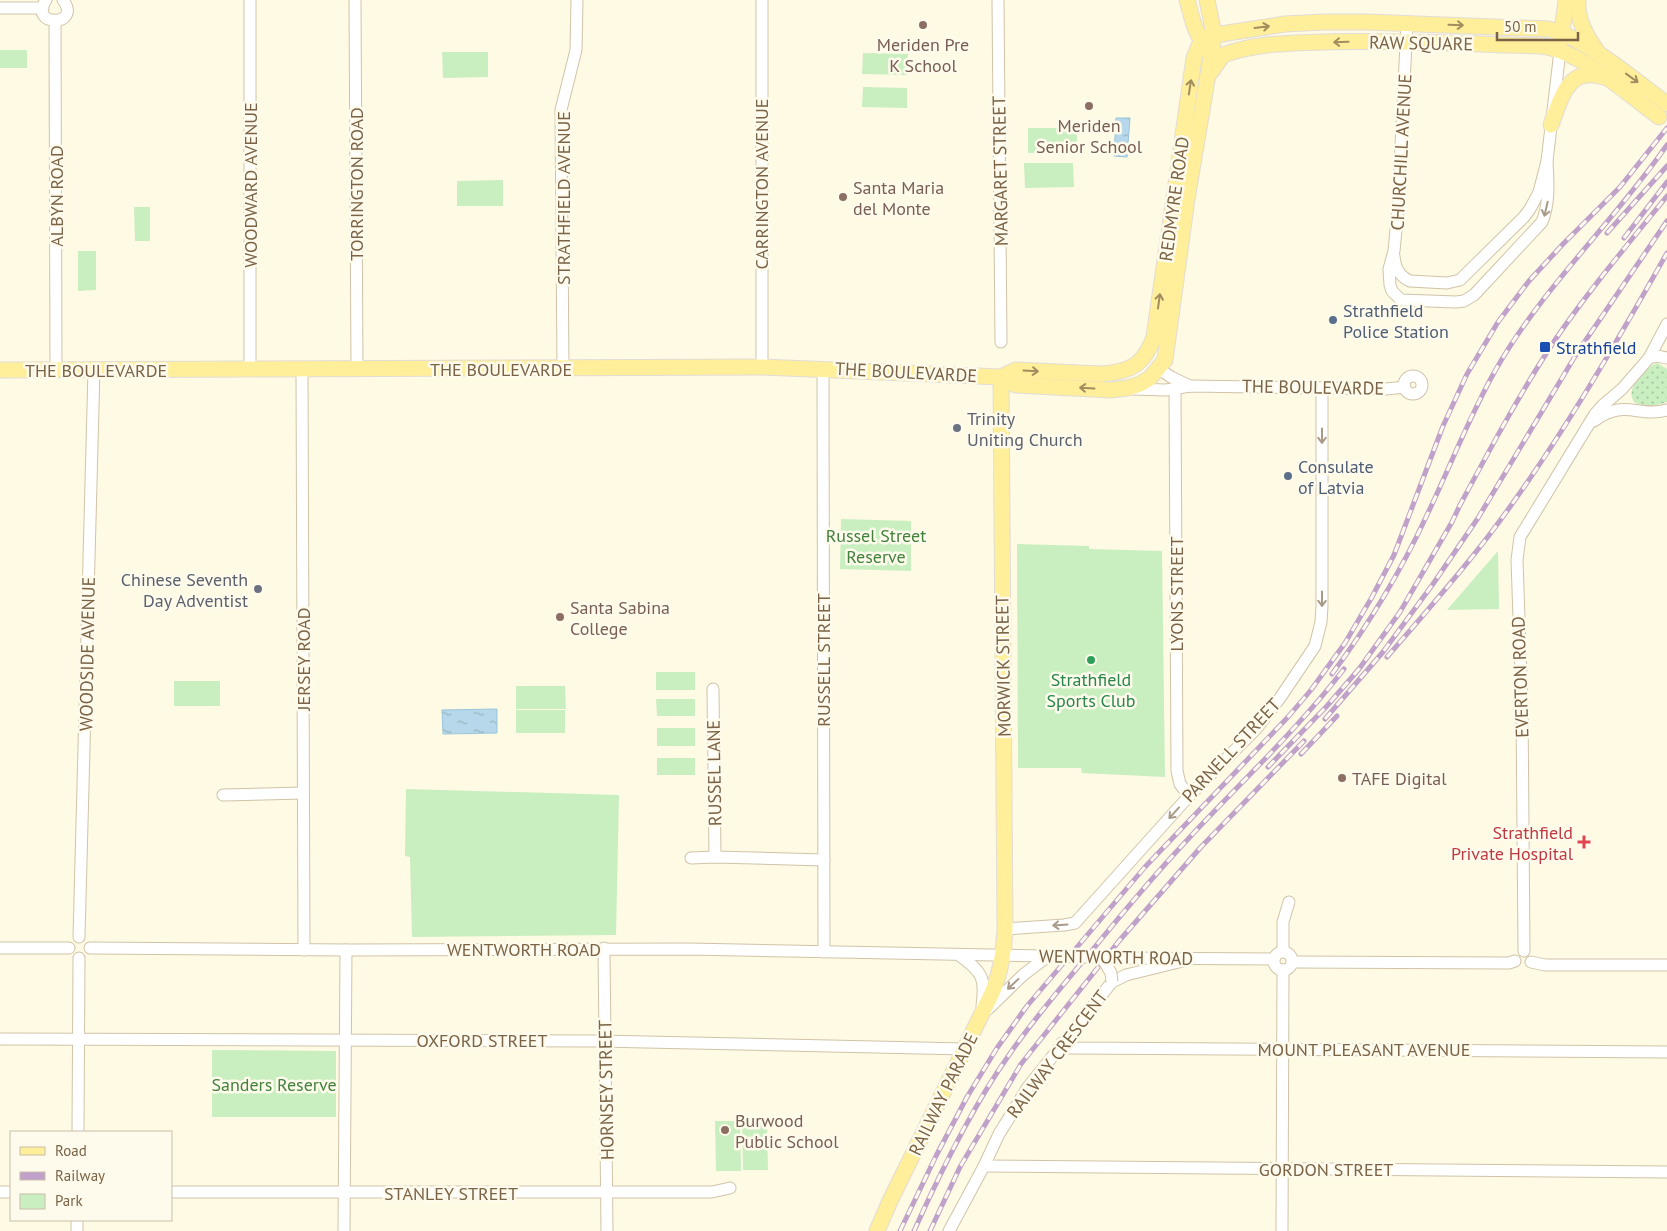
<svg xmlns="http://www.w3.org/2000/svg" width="1667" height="1231" font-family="'PT Sans',sans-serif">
<defs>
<pattern id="garden-dots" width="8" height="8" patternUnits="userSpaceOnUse" patternTransform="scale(1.25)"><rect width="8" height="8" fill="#c9eec0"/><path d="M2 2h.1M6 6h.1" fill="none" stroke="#a8c49e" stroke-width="1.8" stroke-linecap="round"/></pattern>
<pattern id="water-ripples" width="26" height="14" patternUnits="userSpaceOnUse" patternTransform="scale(1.25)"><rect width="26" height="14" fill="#b6d8ea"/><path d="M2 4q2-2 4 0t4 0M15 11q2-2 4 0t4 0" fill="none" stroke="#99b3bf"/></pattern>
</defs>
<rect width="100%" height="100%" fill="#fefae4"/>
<g fill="#c9eec0">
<rect x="0" y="50" width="27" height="18"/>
<path d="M442 52H488V77L443 78Z"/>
<path d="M863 53 908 54 907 75 862 74Z"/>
<path d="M863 87 907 88V108L862 107Z"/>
<path d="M1028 128H1077V152L1028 153Z"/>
<path d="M1024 163H1073L1074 187 1025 188Z"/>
<path d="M503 180V206H457V181Z"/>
<path d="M134 207H150V241H135Z"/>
<path d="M78 251H96V290L78 291Z"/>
<path d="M841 519 911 521V571L840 569Z"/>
<path d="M1017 544 1089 546V549L1162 551 1165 777 1082 773 1081 768H1018Z"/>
<path d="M1498 551 1499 609 1447 610Z"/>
<rect x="656" y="672" width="39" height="18"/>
<rect x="174" y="681" width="46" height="25"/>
<path d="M516 686H565L566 709H516Z"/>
<path d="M656 699H695V716H657Z"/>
<rect x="516" y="710" width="49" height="23"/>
<rect x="657" y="728" width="38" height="18"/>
<rect x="657" y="758" width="38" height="17"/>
<path d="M406 789 619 795 616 935 412 937 410 857 405 856Z"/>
<path d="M212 1050 336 1051V1117H212Z"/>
<path d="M767 1120 768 1170H743L742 1121Z"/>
<path d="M715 1121H740L741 1171H716Z"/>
</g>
<path fill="url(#garden-dots)" d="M1658 363 1667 369V402C1658 406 1645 407 1635 403 1623 390 1644 367 1658 363Z"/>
<g fill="url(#water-ripples)" stroke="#9bc5dd">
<path d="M1116 118H1130L1127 157 1114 156Z"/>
<path d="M497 709V733L443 734 442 710Z"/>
</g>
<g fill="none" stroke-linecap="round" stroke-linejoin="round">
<g stroke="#d1c3a8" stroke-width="13">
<g id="minor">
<path d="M46 0C27 27 83 27 63 0"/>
<path d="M355 0 357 369"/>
<path d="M762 0V367"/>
<path d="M998 0 1001 342"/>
<path d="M0 8H43"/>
<path d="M55 21 56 371"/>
<path d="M1407 23 1398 208 1394 251 1389 269 1390 285 1392 291 1401 300 1456 302 1464 301 1474 295 1542 222C1550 202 1548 182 1547 161"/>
<path d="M1394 256C1395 268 1399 276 1410 281L1447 283 1460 280 1465 275 1524 217 1530 209 1539 192 1547 161 1560 51"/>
<path d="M1649 358 1657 356 1667 358"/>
<path d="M250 369V0"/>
<path d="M302 369 304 950"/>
<path d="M563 369 561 110 576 50 577 0"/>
<path d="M823 369 824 952"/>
<path d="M1159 369 1171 377 1190 386"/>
<circle cx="1413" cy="385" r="9"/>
<path d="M1132 389 1166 390 1190 386 1386 389 1405 387"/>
<path d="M1175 389 1177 771 1180 784 1189 796"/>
<path d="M1594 421C1624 398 1638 418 1667 410"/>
<path d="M713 689 715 857"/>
<path d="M223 795 303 793"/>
<path d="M691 858 715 857 824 860"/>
<path d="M1005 929 1064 925 1075 923 1189 796 1256 729 1280 698 1315 646 1321 622 1322 606V388"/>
<path d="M79 937 94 370"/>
<path d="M0 948H69"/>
<path d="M90 948 346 950 688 949 1048 956"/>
<path d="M604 948 607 1231"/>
<path d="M1283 951V922L1289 902"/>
<path d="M1524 951 1522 705 1517 560 1520 537 1595 414 1602 406 1622 389 1649 358 1667 324"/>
<circle cx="1283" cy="961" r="9"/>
<path d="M959 955C982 972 986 977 982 1006"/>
<path d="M1118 958 1274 959"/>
<path d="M1293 962 1509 963 1515 961"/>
<path d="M1531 962 1545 965H1667"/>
<path d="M988 1009 1023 975 1048 956"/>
<path d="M0 1039 599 1041 965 1049"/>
<path d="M1062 1043 1070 1048 1667 1052"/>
<path d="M78 1132 79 958"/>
<path d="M984 1166 1667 1172"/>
<path d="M0 1192H11"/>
<path d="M171 1192H712L730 1188"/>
<path d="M77 1220V1231"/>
<path d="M344 1231 346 950"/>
<path d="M949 1231 984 1166 999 1134 1028 1087 1112 982 1126 975 1191 959"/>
<path d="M1282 1231 1283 970"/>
</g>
</g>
<g stroke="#e2ddd6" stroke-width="17">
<g id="major">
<path d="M1187 0C1192 16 1194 34 1207 47"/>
<path d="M1578 0C1577 20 1586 36 1597 51"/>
<path d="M1561 40 1566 0"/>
<path d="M1211 72 1223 55C1255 43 1291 43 1325 42 1397 40 1469 44 1541 46 1579 50 1628 94 1659 117"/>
<path d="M1551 125C1558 107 1565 76 1587 75 1593 74 1598 76 1604 77"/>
<path d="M0 370 762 367 1001 377 1016 385 1111 390 1127 388 1140 384 1150 378 1165 360 1187 199 1212 51 1214 34 1207 0"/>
<path d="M1001 377 1016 370 1101 374C1130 372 1144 365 1154 337L1194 58 1201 41 1208 36 1285 24 1323 22H1367L1548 29C1583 36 1637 82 1667 104"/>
<path d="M877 1231 890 1201 992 993C1001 972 1004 951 1005 929L1001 377"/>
</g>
</g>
<use href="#minor" stroke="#fff" stroke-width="11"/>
<use href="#major" stroke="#ffee9a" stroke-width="15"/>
<g stroke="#bfa1ca" stroke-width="5">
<g id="rail">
<path d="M1607 233 1667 166"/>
<path d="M1624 238 1667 182"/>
<path d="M1387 657C1424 614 1462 572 1496 526 1560 440 1614 347 1667 253"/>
<path d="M1332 674C1369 624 1401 571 1427 515 1450 467 1469 417 1495 371 1542 288 1613 223 1667 145"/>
<path d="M1325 719 1383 652 1433 584 1478 518 1577 353 1667 221"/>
<path d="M1301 754 1337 716"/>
<path d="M1268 767 1327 706 1359 669 1400 612 1452 522 1460 505C1490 449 1520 393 1555 340 1589 290 1629 243 1667 196"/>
<path d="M900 1231 936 1156 967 1097 997 1048 1027 1006 1145 867 1288 717 1311 690 1345 643 1372 597 1394 555 1443 426 1467 374 1498 322 1529 281 1563 244 1620 187 1667 128"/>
<path d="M914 1231C940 1173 972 1107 1009 1055 1035 1017 1065 983 1094 948 1125 910 1157 872 1190 837 1242 781 1297 730 1344 669"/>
<path d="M930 1231 960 1167 1021 1064 1119 941 1167 886 1201 847 1304 741"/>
</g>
</g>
<use href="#rail" stroke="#fffbec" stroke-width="3" stroke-dasharray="9" stroke-linecap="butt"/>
<g stroke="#d1c3a8" stroke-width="13" stroke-linecap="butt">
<g id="minor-bridge">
<path d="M1048 956 1118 958"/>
<path d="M1102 958 1111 973 1112 982"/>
</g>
</g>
<use href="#minor-bridge" stroke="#fff" stroke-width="11"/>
</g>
<defs><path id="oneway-shaft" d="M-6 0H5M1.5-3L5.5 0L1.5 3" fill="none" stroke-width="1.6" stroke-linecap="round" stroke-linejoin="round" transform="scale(1.25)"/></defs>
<g stroke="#a28d5f">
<use href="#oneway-shaft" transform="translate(1456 25) rotate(2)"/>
<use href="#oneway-shaft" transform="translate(1262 27) rotate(-7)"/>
<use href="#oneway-shaft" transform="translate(1341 42) rotate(178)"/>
<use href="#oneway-shaft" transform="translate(1632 78) rotate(36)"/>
<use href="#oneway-shaft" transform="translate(1190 87) rotate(-81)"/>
<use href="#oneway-shaft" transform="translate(1159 301) rotate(-82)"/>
<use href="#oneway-shaft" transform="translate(1031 371) rotate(3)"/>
<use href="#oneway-shaft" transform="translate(1087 388) rotate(-177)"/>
</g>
<g stroke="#a99a87">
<use href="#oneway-shaft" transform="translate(1546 209) rotate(103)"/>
<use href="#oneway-shaft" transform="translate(1322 436) rotate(90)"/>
<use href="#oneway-shaft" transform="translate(1322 599) rotate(90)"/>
<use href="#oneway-shaft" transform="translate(1174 813) rotate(132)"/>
<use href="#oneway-shaft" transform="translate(1060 925) rotate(176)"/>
<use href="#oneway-shaft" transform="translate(1013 984) rotate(137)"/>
</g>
<g fill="#8d6e63" stroke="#fffbec" stroke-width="2">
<circle cx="923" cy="25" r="5"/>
<circle cx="1089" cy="106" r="5"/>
<circle cx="843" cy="197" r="5"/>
<circle cx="560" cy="617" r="5"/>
<circle cx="1342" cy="778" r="5"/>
<circle cx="725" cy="1130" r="5"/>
</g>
<g fill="#5c6f8a" stroke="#fffbec" stroke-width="2">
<circle cx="1333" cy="320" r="5"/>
<circle cx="1288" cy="476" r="5"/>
</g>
<rect fill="#1a4fb4" stroke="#fffbec" stroke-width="2" x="1539" y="341" width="12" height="12" rx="2.5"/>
<g fill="#6b7280" stroke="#fffbec" stroke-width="2">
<circle cx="957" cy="428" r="5"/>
<circle cx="258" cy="589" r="5"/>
</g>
<circle fill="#2e9e5b" stroke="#fffbec" stroke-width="2" cx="1091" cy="660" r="5"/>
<path fill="#e0444e" stroke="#fffbec" stroke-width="2" d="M1581.5 834.5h5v5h5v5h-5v5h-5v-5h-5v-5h5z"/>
<g text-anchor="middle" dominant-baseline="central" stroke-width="5" stroke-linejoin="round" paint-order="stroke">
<g font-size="18" fill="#7a6346" stroke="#fffbec">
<text transform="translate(1421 43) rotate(1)">RAW SQUARE</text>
<text transform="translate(1401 152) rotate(-87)">CHURCHILL AVENUE</text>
<text transform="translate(1000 171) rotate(-91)">MARGARET STREET</text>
<text transform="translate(356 184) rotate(-90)">TORRINGTON ROAD</text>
<text transform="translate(761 184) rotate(-90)">CARRINGTON AVENUE</text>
<text transform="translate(250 185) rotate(-90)">WOODWARD AVENUE</text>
<text transform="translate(56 196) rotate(-90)">ALBYN ROAD</text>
<text transform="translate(563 198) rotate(-90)">STRATHFIELD AVENUE</text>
<text transform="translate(1174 199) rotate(-82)">REDMYRE ROAD</text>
<text x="501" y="369">THE BOULEVARDE</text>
<text x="96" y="370">THE BOULEVARDE</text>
<text transform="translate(906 372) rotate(3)">THE BOULEVARDE</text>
<text transform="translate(1313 387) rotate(1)">THE BOULEVARDE</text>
<text transform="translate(1176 594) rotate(-90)">LYONS STREET</text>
<text transform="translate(87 654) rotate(-89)">WOODSIDE AVENUE</text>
<text transform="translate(303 659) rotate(-90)">JERSEY ROAD</text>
<text transform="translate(823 660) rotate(-90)">RUSSELL STREET</text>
<text transform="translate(1003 666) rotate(-91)">MORWICK STREET</text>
<text transform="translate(1520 677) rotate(-92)">EVERTON ROAD</text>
<text transform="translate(1231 750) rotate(-47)">PARNELL STREET</text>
<text transform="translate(714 773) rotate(-91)">RUSSEL LANE</text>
<text x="524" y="949">WENTWORTH ROAD</text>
<text transform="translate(1116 957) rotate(1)">WENTWORTH ROAD</text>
<text x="482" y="1040">OXFORD STREET</text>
<text x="1364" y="1049">MOUNT PLEASANT AVENUE</text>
<text transform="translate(1057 1054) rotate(-53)">RAILWAY CRESCENT</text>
<text transform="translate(606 1090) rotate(-91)">HORNSEY STREET</text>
<text transform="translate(943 1094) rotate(-64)">RAILWAY PARADE</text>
<text x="1326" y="1169">GORDON STREET</text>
<text x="451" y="1193">STANLEY STREET</text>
</g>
<g font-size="18" fill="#785e54" stroke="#fffbec" text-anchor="start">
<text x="923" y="44" text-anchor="middle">Meriden Pre<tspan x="923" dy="21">K School</tspan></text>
<text x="1089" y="125" text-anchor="middle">Meriden<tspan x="1089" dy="21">Senior School</tspan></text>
<text x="853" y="187">Santa Maria<tspan x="853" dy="21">del Monte</tspan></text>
<text x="570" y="607">Santa Sabina<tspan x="570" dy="21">College</tspan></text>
<text x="1352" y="778">TAFE Digital</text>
<text x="735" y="1120">Burwood<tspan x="735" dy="21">Public School</tspan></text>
</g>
<g font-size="18" fill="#4e5e75" stroke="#fffbec" text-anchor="start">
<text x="1343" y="310">Strathfield<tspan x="1343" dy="21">Police Station</tspan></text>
<text x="1298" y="466">Consulate<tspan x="1298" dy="21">of Latvia</tspan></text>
</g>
<g font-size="18" fill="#164399" stroke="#fffbec" text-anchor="start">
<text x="1556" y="347">Strathfield</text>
</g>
<g font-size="18" fill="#5b616d" stroke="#fffbec" text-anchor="start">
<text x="967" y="418">Trinity<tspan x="967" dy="21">Uniting Church</tspan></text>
<text x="248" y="579" text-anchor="end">Chinese Seventh<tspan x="248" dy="21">Day Adventist</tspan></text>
</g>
<g font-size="18" fill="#42823d" stroke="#fffbec">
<text x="876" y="535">Russel Street<tspan x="876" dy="21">Reserve</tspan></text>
<text x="274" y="1084">Sanders Reserve</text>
</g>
<g font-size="18" fill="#27864d" stroke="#fffbec">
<text x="1091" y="679">Strathfield<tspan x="1091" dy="21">Sports Club</tspan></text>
</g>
<g font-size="18" fill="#be3a42" stroke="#fffbec" text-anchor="end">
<text x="1573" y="832">Strathfield<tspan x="1573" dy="21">Private Hospital</tspan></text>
</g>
</g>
<rect x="10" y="1131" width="162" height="90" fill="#fffbec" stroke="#cabeaa"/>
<rect x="20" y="1147" width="25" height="8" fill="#ffee9a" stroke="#cabeaa"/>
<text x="55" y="1156" font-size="15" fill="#7a6346">Road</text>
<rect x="20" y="1172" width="25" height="8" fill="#bfa1ca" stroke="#cabeaa"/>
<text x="55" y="1181" font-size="15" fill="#7a6346">Railway</text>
<rect x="20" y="1194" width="25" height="15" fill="#c9eec0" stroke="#cabeaa"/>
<text x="55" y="1206" font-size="15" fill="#7a6346">Park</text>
<path d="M1497 32v8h81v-8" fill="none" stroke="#7a6346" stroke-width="2.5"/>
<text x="1504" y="32" font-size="15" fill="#7a6346" stroke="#fffbec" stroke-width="4" paint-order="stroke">50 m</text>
</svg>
